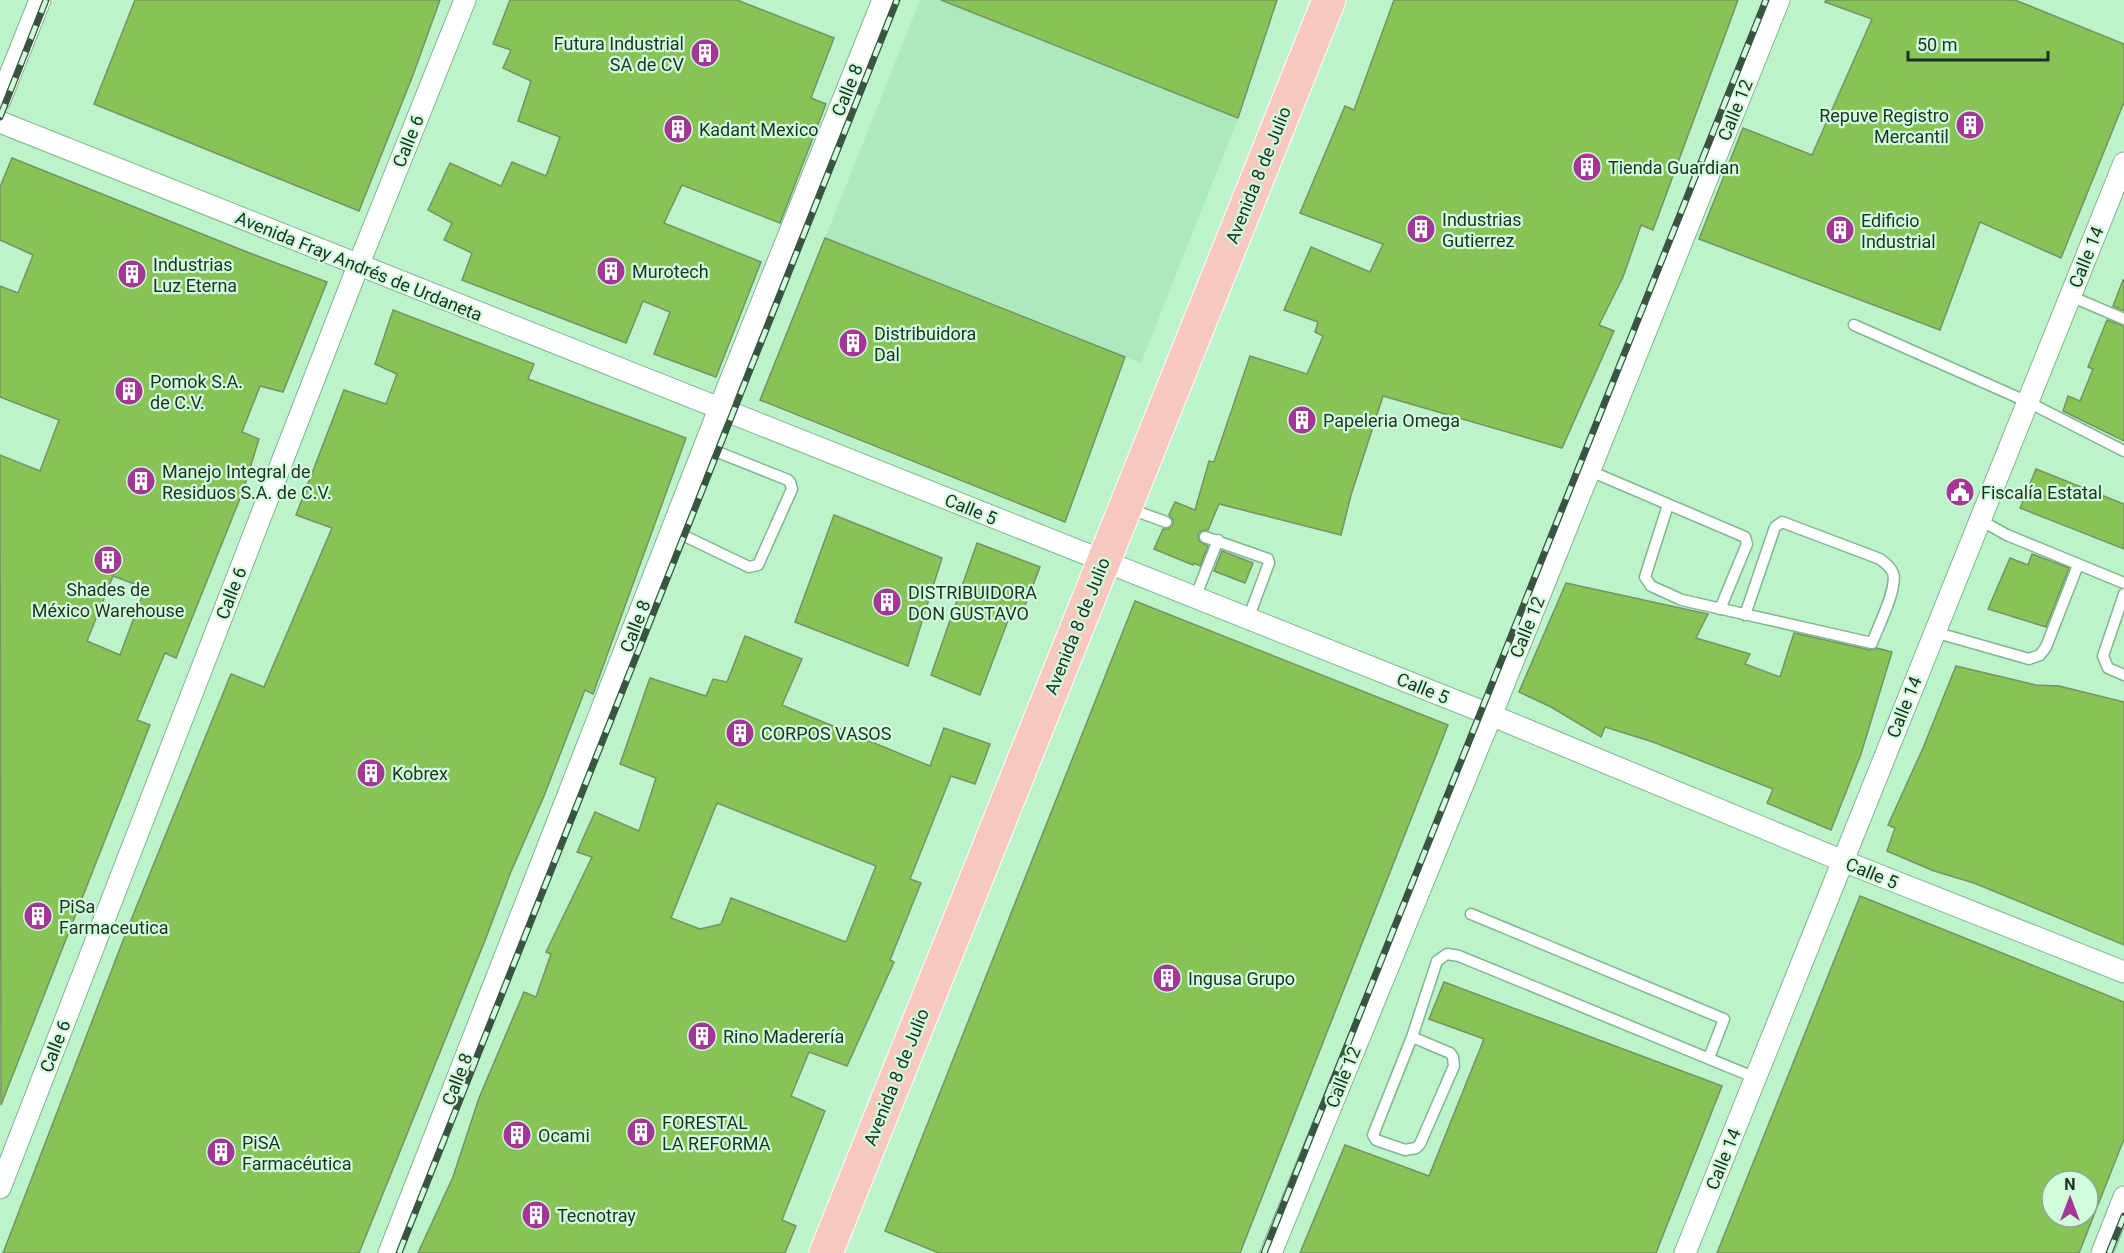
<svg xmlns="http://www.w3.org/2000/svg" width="2124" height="1253" font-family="Roboto,sans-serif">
<rect width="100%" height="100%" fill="#bdf3cb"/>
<path fill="#ace9bd" d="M920 0H939L1238 118 1141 363 825 238Z"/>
<g fill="#87c356" stroke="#769363" stroke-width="1.5" fill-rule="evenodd">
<path d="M135 0H440L413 75 359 211 94 104Z"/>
<path d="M510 0H737L834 38 811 98 826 104 780 223 682 185 664 223 761 262 716 377 654 354 670 312 643 301 626 343 462 280 472 253 444 240 452 223 428 210 450 163 501 186 512 162 546 176 560 137 518 121 531 81 503 68 511 50 493 44Z"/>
<path d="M941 0H1277L1238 118Z"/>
<path d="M1394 0H1738L1653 230 1641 225 1623 277 1599 325 1614 331 1562 448 1383 396 1351 495 1341 535 1219 504 1208 530H1203L1198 534 1199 541 1208 546 1200 566 1194 563 1193 565 1154 549 1163 529H1168L1173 525V520L1169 515 1175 502 1195 510 1209 461 1214 462 1250 356 1307 374 1323 336 1315 332 1318 322 1284 310 1311 247 1370 272 1383 244 1300 213 1345 106 1354 110Z"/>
<path d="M1826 0H2015L2124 44V102L2061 258 1980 222 1940 330 1699 239 1743 128 1812 155 1872 19 1825 2Z"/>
<path d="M12 158 247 252 327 282 283 392 260 386 242 432 259 439 243 491 176 658 165 653 137 720 150 725 1 1105 0 455 40 471 59 420 0 397V286L18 293 33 255 0 240V187ZM113 576 145 588 120 655 87 641Z"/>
<path d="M825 238 1125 357 1065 522 760 400Z"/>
<path d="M2123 280H2124V311L2113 306Z"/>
<path d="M393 310 534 364 528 379 686 438 593 694 585 690 544 796 510 874 486 938 359 1253H3L129 925 231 674 264 687 332 528 296 515 344 390 386 404 397 374 375 364Z"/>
<path d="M2107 320 2124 326V441L2063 411 2068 396 2080 401 2093 369 2088 367Z"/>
<path d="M2036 469 2124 504V549L2020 508Z"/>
<path d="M834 515 942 558 908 666 795 622Z"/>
<path d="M977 543 1040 567 1023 611 1013 607 980 695 931 675Z"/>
<path d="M1222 551 1253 563 1245 583 1214 571Z"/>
<path d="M2032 554 2069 568 2046 627 1988 609 2010 558 2028 565Z"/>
<path d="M1566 583 1708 614 1696 638 1750 654 1745 664 1780 677 1794 633 1870 650 1877 648 1892 652 1861 754 1831 830 1767 803 1773 789 1653 742 1605 727 1601 737 1551 707 1519 692Z"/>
<path d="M1135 601 1448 725 1240 1253H939L885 1231Z"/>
<path d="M745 636 802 659 782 705 930 766 944 728 990 744 975 784 951 776 910 879 921 883 890 960 894 962 847 1066 809 1052 791 1096 825 1111 782 1220 796 1226 785 1253H418L453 1177 479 1098 524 992 536 997 551 954 546 952 592 857 577 852 595 812 639 831 656 778 620 764 650 678 706 696 713 679 727 682ZM717 803 876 866 846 942 731 898 721 924 700 929 671 918Z"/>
<path d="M1956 666 2036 685 2059 686 2124 702V945L1974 883 1934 871 1887 851 1895 828 1888 825 1923 748Z"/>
<path d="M1860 896 2124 1002V1139L2079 1253H1717ZM2052 1181H2088V1217H2052Z"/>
<path d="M1444 982 1722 1086 1656 1253H1300L1345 1145 1429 1176 1484 1039 1429 1019Z"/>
</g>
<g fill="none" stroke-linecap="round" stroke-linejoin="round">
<g stroke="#81b590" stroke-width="13">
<g id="service">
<path d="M2070 296 2124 319"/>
<path d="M1854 325 2028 402 2124 451"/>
<path d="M1590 471 1745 537 1747 544 1720 609"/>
<path d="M1668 505 1645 577 1651 586 1682 600 1872 643C1878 627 1898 588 1893 573 1890 566 1885 563 1880 559L1782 522 1775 527 1745 615"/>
<path d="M1130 509 1166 522"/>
<path d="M1980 520 2007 535 2124 583"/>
<path d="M672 530 749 567 758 565 792 489 790 482 788 480 705 447"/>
<path d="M1205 537 1268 559 1269 563 1248 619"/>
<path d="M2124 594 2103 656 2108 668 2124 675"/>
<path d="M1195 598 1218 540"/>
<path d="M1934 632 2029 659 2040 655 2046 647 2078 565"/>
<path d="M1471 914 1724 1019 1709 1058"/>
<path d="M1412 1037 1373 1135 1376 1140 1405 1150 1416 1148 1420 1144 1454 1066 1453 1057 1450 1053 1412 1037 1437 961 1447 954 1459 956 1756 1078"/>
</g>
</g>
<g stroke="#81b590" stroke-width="23">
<g id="minor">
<path d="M0 100 40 0"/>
<path d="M0 122 1481 711 1843 861 2124 972"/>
<path d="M0 1188 358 266 465 0"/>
<path d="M389 1253 719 409 883 0"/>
<path d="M1271 1253 1491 716 1779 0"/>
<path d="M1685 1253 2124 163"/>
<path d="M2102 1253 2124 1197"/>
</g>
</g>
<g stroke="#fff" stroke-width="35">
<path id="primary" d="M826 1253 1329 0"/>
</g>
<use href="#service" stroke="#fff" stroke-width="10"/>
<use href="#minor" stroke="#fff" stroke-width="21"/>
<use href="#primary" stroke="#f7c8be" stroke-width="33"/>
<g stroke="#395441" stroke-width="7">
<g id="rail">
<path d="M0 117 46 0"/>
<path d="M399 1253 897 0"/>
<path d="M1264 1253 1766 0"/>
<path d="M2109 1253 2124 1216"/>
</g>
</g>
<use href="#rail" stroke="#d2fddd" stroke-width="4.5" stroke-dasharray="14" stroke-linecap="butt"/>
</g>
<defs>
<g id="building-disc" transform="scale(1.5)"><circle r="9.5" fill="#a33696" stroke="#d2fddd"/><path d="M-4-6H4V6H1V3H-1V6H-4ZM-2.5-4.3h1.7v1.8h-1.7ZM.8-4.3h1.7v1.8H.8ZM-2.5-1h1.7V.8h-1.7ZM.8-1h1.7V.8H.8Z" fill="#fff"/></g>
<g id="civic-disc" transform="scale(1.5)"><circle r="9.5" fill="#a33696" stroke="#d2fddd"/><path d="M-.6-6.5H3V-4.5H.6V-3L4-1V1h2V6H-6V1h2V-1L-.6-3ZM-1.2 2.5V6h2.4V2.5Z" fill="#fff"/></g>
</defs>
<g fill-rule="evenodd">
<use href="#building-disc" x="705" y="53"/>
<use href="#building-disc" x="1970" y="125"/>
<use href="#building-disc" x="678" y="129"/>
<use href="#building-disc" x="1587" y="167"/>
<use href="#building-disc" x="1421" y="229"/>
<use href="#building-disc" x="1840" y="230"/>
<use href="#building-disc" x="611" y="271"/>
<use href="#building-disc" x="132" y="274"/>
<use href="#building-disc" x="853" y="343"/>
<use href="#building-disc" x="129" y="391"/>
<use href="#building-disc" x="1302" y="420"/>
<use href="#building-disc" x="141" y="481"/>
<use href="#civic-disc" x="1960" y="492"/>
<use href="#building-disc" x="108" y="560"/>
<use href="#building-disc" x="887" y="602"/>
<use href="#building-disc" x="740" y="733"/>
<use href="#building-disc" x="371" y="773"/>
<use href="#building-disc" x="38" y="916"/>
<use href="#building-disc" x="1167" y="978"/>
<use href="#building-disc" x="702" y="1036"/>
<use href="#building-disc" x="641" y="1132"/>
<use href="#building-disc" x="517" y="1135"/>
<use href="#building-disc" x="221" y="1152"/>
<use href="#building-disc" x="536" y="1215"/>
</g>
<g text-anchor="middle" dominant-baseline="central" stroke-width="4.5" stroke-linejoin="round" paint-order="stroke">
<g font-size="18" fill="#1c3122" stroke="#d2fddd" text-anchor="start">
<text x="684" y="43" text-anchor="end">Futura Industrial<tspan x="684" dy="21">SA de CV</tspan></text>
<text x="1949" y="115" text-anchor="end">Repuve Registro<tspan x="1949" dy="21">Mercantil</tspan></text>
<text x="699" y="129">Kadant Mexico</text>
<text x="1608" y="167">Tienda Guardian</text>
<text x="1442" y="219">Industrias<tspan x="1442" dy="21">Gutierrez</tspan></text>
<text x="1861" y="220">Edificio<tspan x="1861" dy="21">Industrial</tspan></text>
<text x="153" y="264">Industrias<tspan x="153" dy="21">Luz Eterna</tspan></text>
<text x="632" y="271">Murotech</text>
<text x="874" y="333">Distribuidora<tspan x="874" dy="21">Dal</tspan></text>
<text x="150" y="381">Pomok S.A.<tspan x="150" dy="21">de C.V.</tspan></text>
<text x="1323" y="420">Papeleria Omega</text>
<text x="162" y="471">Manejo Integral de<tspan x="162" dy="21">Residuos S.A. de C.V.</tspan></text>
<text x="1981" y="492">Fiscalía Estatal</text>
<text x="108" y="589" text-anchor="middle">Shades de<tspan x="108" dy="21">México Warehouse</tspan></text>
<text x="908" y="592">DISTRIBUIDORA<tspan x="908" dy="21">DON GUSTAVO</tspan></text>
<text x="761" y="733">CORPOS VASOS</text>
<text x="392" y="773">Kobrex</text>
<text x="59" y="906">PiSa<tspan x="59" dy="21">Farmaceutica</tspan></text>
<text x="1188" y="978">Ingusa Grupo</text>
<text x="723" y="1036">Rino Maderería</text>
<text x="662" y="1122">FORESTAL<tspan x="662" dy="21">LA REFORMA</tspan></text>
<text x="538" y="1135">Ocami</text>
<text x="242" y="1142">PiSA<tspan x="242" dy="21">Farmacéutica</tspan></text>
<text x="557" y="1215">Tecnotray</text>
</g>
<g font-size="18" fill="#1c3122" stroke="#d2fddd">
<text transform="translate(847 90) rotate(-68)">Calle 8</text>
<text transform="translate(1735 110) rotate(-68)">Calle 12</text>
<text transform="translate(408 141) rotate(-68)">Calle 6</text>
<text transform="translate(1258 175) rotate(-68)">Avenida 8 de Julio</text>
<text transform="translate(2086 257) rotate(-68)">Calle 14</text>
<text transform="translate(359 266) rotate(22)">Avenida Fray Andrés de Urdaneta</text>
<text transform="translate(971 509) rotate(22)">Calle 5</text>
<text transform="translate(231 593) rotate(-69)">Calle 6</text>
<text transform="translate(635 626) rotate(-69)">Calle 8</text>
<text transform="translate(1077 626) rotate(-68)">Avenida 8 de Julio</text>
<text transform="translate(1527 627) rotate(-68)">Calle 12</text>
<text transform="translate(1423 688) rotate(22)">Calle 5</text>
<text transform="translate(1904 707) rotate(-68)">Calle 14</text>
<text transform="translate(1872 873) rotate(22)">Calle 5</text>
<text transform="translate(55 1046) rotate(-69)">Calle 6</text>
<text transform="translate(896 1077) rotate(-68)">Avenida 8 de Julio</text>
<text transform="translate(1343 1077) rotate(-68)">Calle 12</text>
<text transform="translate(457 1079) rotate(-69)">Calle 8</text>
<text transform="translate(1723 1159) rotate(-68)">Calle 14</text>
</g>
</g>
<g transform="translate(2070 1199)"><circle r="28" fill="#d2fddd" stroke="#89ab92" stroke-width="1.5"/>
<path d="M0-4.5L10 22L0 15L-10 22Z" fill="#a33696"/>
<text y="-9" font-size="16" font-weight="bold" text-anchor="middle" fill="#1c3122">N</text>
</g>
<path d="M1908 51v9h140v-9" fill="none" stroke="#1c3122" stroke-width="3"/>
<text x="1917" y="51" font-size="18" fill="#1c3122" stroke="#d2fddd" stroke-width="4.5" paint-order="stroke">50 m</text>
</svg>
